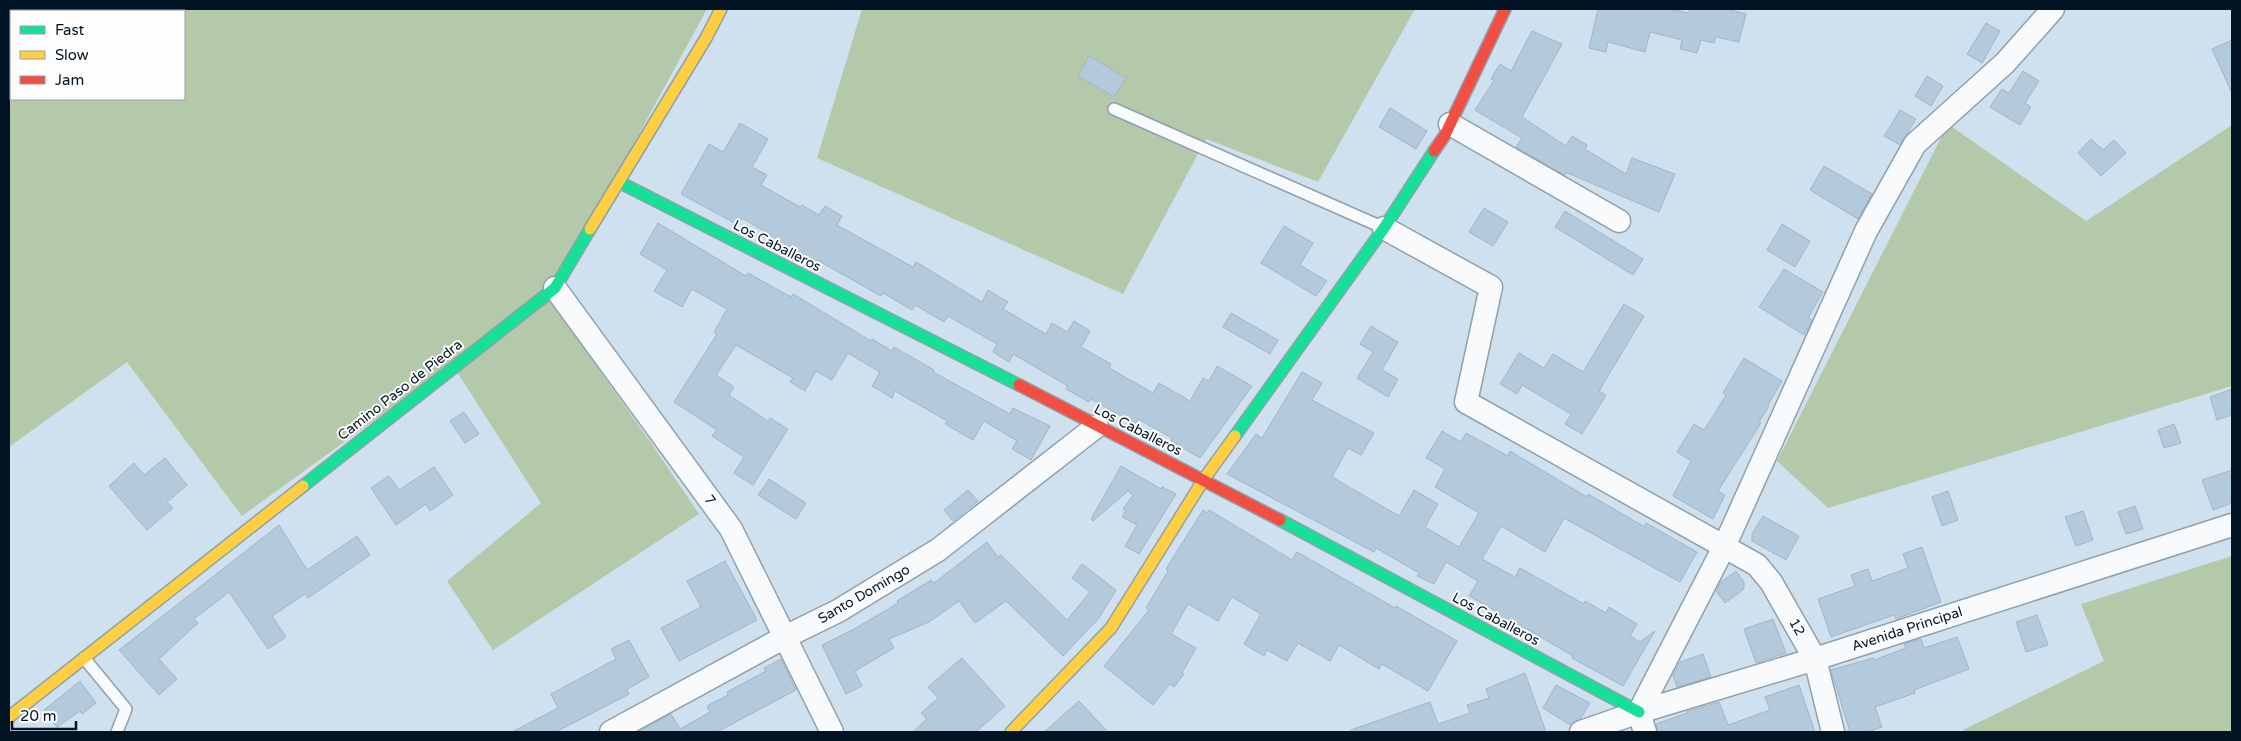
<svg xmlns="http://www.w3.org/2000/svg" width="2241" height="741" font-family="'Varela Round',sans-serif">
<rect width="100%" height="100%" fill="#cfe0ee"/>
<g fill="#b4c8aa" fill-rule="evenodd">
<path d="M9 9H707L549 299 651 443 699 514 493 650 447 581 541 503 452 364 242 516 127 362 9 447ZM11 11H184V99H11Z"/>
<path d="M862 9H1415L1318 182 1206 139 1123 294 817 158Z"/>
<path d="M1948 124 2086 221 2232 125V386L1828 508 1777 461Z"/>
<path d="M2232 556V732H1964L1963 730 2104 661 2081 604Z"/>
</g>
<g fill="#b3c9dc" stroke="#a4b5c3">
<path d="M1598 9H1668L1689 13 1690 9H1726L1746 14 1739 42 1716 37 1714 43 1701 40 1697 53 1680 49 1682 40 1650 32 1645 52 1608 42 1606 52 1589 48Z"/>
<path d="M1986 23 2000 31 1982 63 1967 54Z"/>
<path d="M1532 31 1562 44 1522 117 1566 146 1572 136 1587 145 1585 149 1626 174 1632 158 1675 174 1659 212 1570 174 1566 173 1565 175 1516 147 1522 138 1475 110 1494 80 1491 79 1500 64 1511 71Z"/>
<path d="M2232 40V93L2212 49Z"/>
<path d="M1089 56 1126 78 1114 97 1078 76Z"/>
<path d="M2023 71 2039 81 2025 103 2031 107 2020 125 1990 107 2002 89 2009 93Z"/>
<path d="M1927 76 1943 86 1931 106 1915 96Z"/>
<path d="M1390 108 1427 131 1416 149 1379 127Z"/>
<path d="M1900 110 1916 119 1900 145 1884 136Z"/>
<path d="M740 123 768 139 752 167 767 175 761 185 800 207 802 205 819 215 825 206 842 216 837 225 913 267 916 262 982 302 988 290 1008 302 1003 309 1046 334 1052 323 1067 332 1074 321 1090 331 1081 347 1111 364 1109 368 1153 393 1159 383 1190 401 1203 378 1209 381 1217 366 1252 386 1200 458 1171 441 1172 438 1138 419 1135 424 1091 399 1089 402 1066 389 1068 386 1013 354 1009 362 993 352 997 344 948 316 944 322 915 305 912 310 883 293 881 296 817 260 815 262 742 218 738 225 681 194 709 144 723 152Z"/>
<path d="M2091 139 2103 150 2114 140 2126 153 2101 176 2078 153Z"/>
<path d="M1824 166 1872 194 1858 219 1810 190Z"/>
<path d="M1484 208 1508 222 1493 246 1469 232Z"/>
<path d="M1565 211 1643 259 1633 275 1555 227Z"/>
<path d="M658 223 746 276 748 273 791 297 793 294 871 341 872 339 892 351 894 347 934 370 933 372 1010 414 1013 408 1050 426 1031 460 1012 449 1017 441 984 421 973 440 945 424 947 421 895 391 892 398 872 386 880 372 848 353 832 380 816 371 805 391 790 382 793 378 736 345 716 375 734 387 729 395 768 421 770 418 788 429 753 485 734 473 744 457 712 436 717 430 674 402 717 334 714 332 727 309 692 289 682 307 654 291 667 270 640 254Z"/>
<path d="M1782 224 1810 241 1795 267 1767 250Z"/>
<path d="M1284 226 1313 243 1300 265 1327 281 1316 296 1261 263Z"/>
<path d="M1784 269 1823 292 1808 318 1812 320 1804 335 1759 307Z"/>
<path d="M1624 304 1644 316 1599 391 1606 395 1582 434 1565 424 1571 414 1522 385 1517 394 1500 384 1519 353 1544 368 1553 354 1583 372Z"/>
<path d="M1231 313 1278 340 1270 354 1223 327Z"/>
<path d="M1371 326 1398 342 1382 370 1398 379 1388 397 1357 378 1373 352 1360 344Z"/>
<path d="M1744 358 1782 381 1768 405 1769 406 1759 422 1761 423 1718 491 1725 495 1713 519 1673 496 1691 461 1677 452 1694 424 1704 430 1726 395 1723 393Z"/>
<path d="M1302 372 1322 383 1312 400 1374 433 1361 455 1348 448 1332 477 1399 516 1414 490 1438 504 1425 527 1459 547 1479 513 1435 487 1445 469 1426 458 1442 431 1461 442 1466 433 1508 456 1510 451 1587 497 1588 494 1645 527 1646 523 1697 552 1680 582 1564 518 1545 552 1501 526 1482 559 1515 577 1520 568 1584 604 1585 601 1606 613 1609 607 1637 624 1630 636 1640 642 1655 631 1623 686 1572 658 1573 656 1525 628 1523 632 1493 615 1496 611 1469 596 1478 581 1446 562 1434 584 1417 576 1419 573 1376 548 1374 552 1227 474 1256 434 1262 438Z"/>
<path d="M2232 389V415L2217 420 2210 397Z"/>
<path d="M464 412 479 434 465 443 450 421Z"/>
<path d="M2174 424 2181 443 2164 448 2158 430Z"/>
<path d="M165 458 187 485 167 502 173 508 147 530 109 486 134 463 144 475Z"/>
<path d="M1121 466 1161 489 1162 487 1176 494 1139 554 1125 546 1137 525 1122 517 1126 510 1123 509 1133 495 1128 491 1093 521 1091 519Z"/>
<path d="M434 467 453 495 430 511 426 504 396 525 371 488 389 476 399 490Z"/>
<path d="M2232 470V503L2213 510 2202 480Z"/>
<path d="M769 479 806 503 796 519 758 495Z"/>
<path d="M968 490 978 501 953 521 944 510Z"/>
<path d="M1948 491 1958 520 1942 526 1932 497Z"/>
<path d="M2135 506 2143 529 2126 534 2118 512Z"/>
<path d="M1203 510 1207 513 1209 510 1292 560 1297 552 1395 608 1396 606 1457 641 1428 691 1382 664 1379 669 1339 645 1330 661 1298 643 1287 661 1267 650 1264 656 1244 644 1261 614 1232 597 1218 621 1188 604 1171 634 1196 648 1182 673 1184 674 1174 687 1170 684 1153 705 1104 666 1149 610 1146 608 1168 571 1166 569Z"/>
<path d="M2083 511 2093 540 2076 546 2065 517Z"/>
<path d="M1763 516 1799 536 1786 560 1752 541V534Z"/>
<path d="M279 525 307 570 357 536 370 555 308 598 305 594 272 616 286 637 268 649 229 592 194 619 198 623 159 659 177 679 159 695 119 650Z"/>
<path d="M987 542 998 557 1001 555 1067 620 1090 592 1072 578 1082 564 1116 590 1099 618 1063 656 1006 601 975 623 959 601 929 622 889 639 894 648 855 671 862 686 846 694 822 645 856 628 898 603 897 601 931 580 934 583Z"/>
<path d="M1922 547 1941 602 1896 619 1894 615 1831 637 1818 599 1855 586 1851 575 1868 569 1872 581 1908 568 1903 554Z"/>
<path d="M725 561 757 620 679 661 661 628 701 607 687 581Z"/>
<path d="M1736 571 1744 582V589L1725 603 1716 591 1721 582Z"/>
<path d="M2037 615 2048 645 2026 652 2016 622Z"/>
<path d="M1773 619 1786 653 1756 663 1744 629Z"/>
<path d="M1957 637 1969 669 1914 690 1915 693 1875 707 1882 727 1868 732H1850L1831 670 1873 658 1874 660 1906 648 1904 644 1921 639 1924 648Z"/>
<path d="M629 640 649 677 627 689 629 694 556 732H512L558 708 551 694 616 659 611 649Z"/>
<path d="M1703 654 1711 677 1677 687 1673 675 1680 662Z"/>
<path d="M962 658 1005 706 976 732H913L927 719 921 713 938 698 928 687Z"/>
<path d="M781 659 796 690 717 732H638L671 714 680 729 710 712 707 706 728 695 727 692 766 671 764 668Z"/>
<path d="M1525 673 1546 732H1351V730L1430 702 1438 724 1470 713 1467 705 1489 698 1486 689Z"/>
<path d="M80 681 96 703 82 714 80 711 57 727 44 710Z"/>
<path d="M1556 685 1590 703 1581 718 1570 725 1543 708Z"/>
<path d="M1799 685 1815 732H1658L1656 724 1687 713 1686 712 1719 702 1728 725 1770 710 1765 697Z"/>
<path d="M1079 701 1108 732H1044Z"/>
</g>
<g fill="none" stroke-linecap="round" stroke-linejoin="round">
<g stroke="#8fa0ae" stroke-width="14">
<g id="lane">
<path d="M1114 109 1384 228"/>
<path d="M84 658 126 709 117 732"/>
</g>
</g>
<g stroke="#8fa0ae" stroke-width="25">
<g id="street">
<path d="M1450 124 1619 221"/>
<path d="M1384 228 1491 287 1466 402 1757 565 1771 582 1815 659 1833 732"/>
<path d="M555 288 731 529 832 732"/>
<path d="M1639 712 1724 547 1866 231 1915 144 2005 63 2053 9"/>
<path d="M1639 712 1645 732"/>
<path d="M611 732 785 637 838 611 938 550 1097 426"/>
<path d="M1581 732 1639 712 1815 659 2232 525"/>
</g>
</g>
<g stroke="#8fa0ae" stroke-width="14">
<g id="fast">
<path d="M619 182 1019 385"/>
<path d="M1235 436 1384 228 1434 151"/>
<path d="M303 486 555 288 590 229"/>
<path d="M1280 520 1639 712"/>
</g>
</g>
<g stroke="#8fa0ae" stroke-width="14">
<g id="slow">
<path d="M590 229 706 38 721 9"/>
<path d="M9 717 303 486"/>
<path d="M1011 732 1111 628 1204 479 1235 436"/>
</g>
</g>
<g stroke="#8fa0ae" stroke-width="14">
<g id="jam">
<path d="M1434 151 1445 135 1505 9"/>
<path d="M1019 385 1280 520"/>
</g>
</g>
<use href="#lane" stroke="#f8fafc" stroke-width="11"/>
<use href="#street" stroke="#f8fafc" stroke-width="22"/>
<use href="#fast" stroke="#16e098" stroke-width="11"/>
<use href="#slow" stroke="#ffcf43" stroke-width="11"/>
<use href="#jam" stroke="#f24e42" stroke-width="11"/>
</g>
<g text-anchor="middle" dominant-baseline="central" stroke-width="4" stroke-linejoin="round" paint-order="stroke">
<g font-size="14" fill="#021423" stroke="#fdfdfd">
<text transform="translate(777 246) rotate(27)">Los Caballeros</text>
<text transform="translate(400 390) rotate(-38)">Camino Paso de Piedra</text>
<text transform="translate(1138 430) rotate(27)">Los Caballeros</text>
<text transform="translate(710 500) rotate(54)">7</text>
<text transform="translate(864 594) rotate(-30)">Santo Domingo</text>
<text transform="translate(1496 619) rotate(28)">Los Caballeros</text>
<text transform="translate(1797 627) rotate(60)">12</text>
<text transform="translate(1907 629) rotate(-18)">Avenida Principal</text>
</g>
</g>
<rect width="2241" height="741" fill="none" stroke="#021423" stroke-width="20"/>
<rect x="10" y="10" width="175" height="90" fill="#fdfdfd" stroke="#99a0a6"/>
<rect x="20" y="26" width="25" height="8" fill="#16e098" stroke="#99a0a6"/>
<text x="55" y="35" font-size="15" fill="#021423">Fast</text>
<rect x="20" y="51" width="25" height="8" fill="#ffcf43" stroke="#99a0a6"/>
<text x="55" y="60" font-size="15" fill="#021423">Slow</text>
<rect x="20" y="76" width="25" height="8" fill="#f24e42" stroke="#99a0a6"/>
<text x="55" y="85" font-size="15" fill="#021423">Jam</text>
<path d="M12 721v8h64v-8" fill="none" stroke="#021423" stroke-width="2.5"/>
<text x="20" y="721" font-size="15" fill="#021423" stroke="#fdfdfd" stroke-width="4" paint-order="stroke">20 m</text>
</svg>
